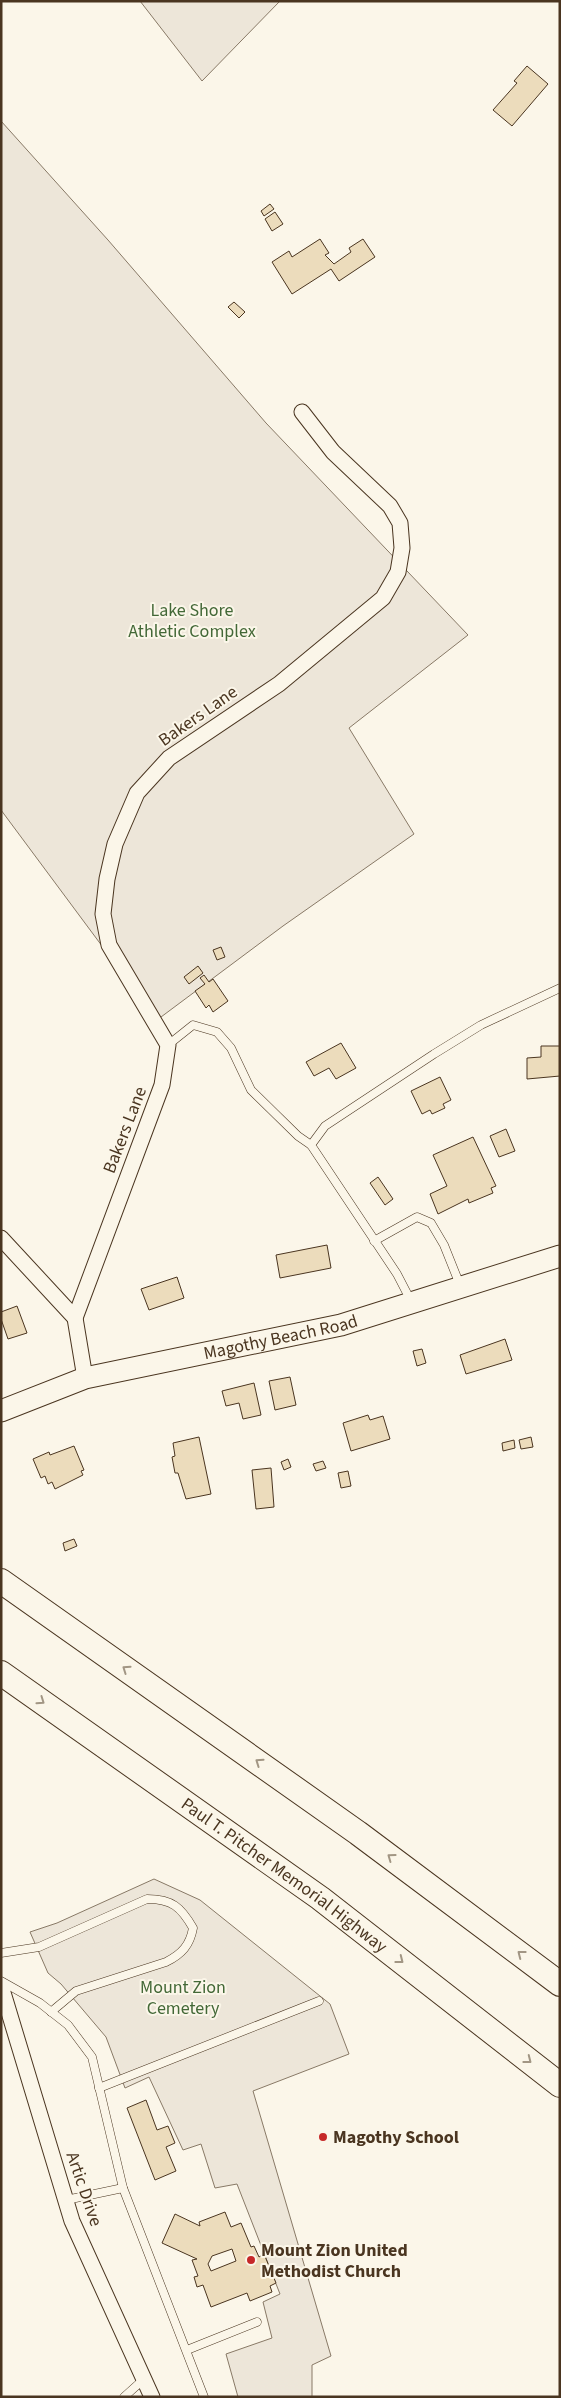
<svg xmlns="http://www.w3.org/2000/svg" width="561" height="2398" font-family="'Source Sans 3',sans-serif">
<rect width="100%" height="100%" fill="#fbf6e9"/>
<g fill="#ede6d9" stroke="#887966">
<path d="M140 1H280L202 81Z"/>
<path d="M1 121 108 240 266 423 468 635 349 728 414 834 283 926 157 1020 1 810Z"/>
<path d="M154 1879 200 1900 330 2004 349 2054 253 2091 331 2356 312 2365V2397H238L226 2354 272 2338 263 2302 280 2294 237 2184 215 2188 201 2144 183 2150 149 2077 125 2088 106 2037 61 1984 48 1973 30 1932 57 1923Z"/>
</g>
<g fill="#ecdcbc" stroke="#4a3520" fill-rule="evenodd">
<path d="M527 66 548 84 512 126 493 110 517 83 514 81Z"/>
<path d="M270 204 274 209 264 216 261 211Z"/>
<path d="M275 212 283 224 272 231 265 219Z"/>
<path d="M320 239 329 253 325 255 334 264 351 252 349 248 363 239 375 257 339 281 331 269 292 294 272 262 289 251 292 257Z"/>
<path d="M234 302 245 312 239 318 228 307Z"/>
<path d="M221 947 225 957 217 960 213 950Z"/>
<path d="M198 966 203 973 189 984 184 977Z"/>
<path d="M204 975 209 982 213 979 228 1001 213 1012 209 1005 206 1008 195 991 205 984 200 978Z"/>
<path d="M341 1043 356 1068 336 1079 329 1068 314 1076 306 1062Z"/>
<path d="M541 1046H560V1076L527 1079V1058L541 1057Z"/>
<path d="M440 1077 451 1100 443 1104 445 1108 432 1114 430 1110 422 1114 411 1091Z"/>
<path d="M506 1129 515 1151 499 1157 490 1136Z"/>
<path d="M473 1137 496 1186 491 1188 493 1193 469 1203 468 1199 438 1214 430 1194 447 1186 433 1155Z"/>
<path d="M378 1177 393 1199 385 1205 370 1183Z"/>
<path d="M327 1245 331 1268 280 1278 276 1255Z"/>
<path d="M177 1277 184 1298 149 1310 141 1289Z"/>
<path d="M17 1306 27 1333 8 1339 1 1319V1312Z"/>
<path d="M505 1339 512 1360 466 1374 460 1355Z"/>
<path d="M422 1349 426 1363 417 1366 413 1351Z"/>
<path d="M290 1377 296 1405 275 1410 269 1381Z"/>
<path d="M254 1383 261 1415 243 1419 239 1403 226 1406 222 1391Z"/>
<path d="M368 1415 370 1420 383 1416 390 1439 351 1451 343 1423Z"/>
<path d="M199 1437 211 1494 186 1499 178 1473H175L172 1457 175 1456 173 1443Z"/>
<path d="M531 1437 533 1447 521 1449 519 1440Z"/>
<path d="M514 1440 515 1448 503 1451 502 1443Z"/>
<path d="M74 1446 84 1470 81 1471 83 1475 55 1489 52 1482 48 1484 45 1476 41 1478 33 1459 49 1452 50 1455Z"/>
<path d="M288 1459 291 1467 284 1470 281 1462Z"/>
<path d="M323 1461 326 1468 316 1471 313 1464Z"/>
<path d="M271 1468 274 1507 256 1509 252 1470Z"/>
<path d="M348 1471 351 1486 341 1488 338 1473Z"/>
<path d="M74 1539 77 1546 65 1551 63 1543Z"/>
<path d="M146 2100 157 2130 168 2126 175 2143 166 2147 176 2171 155 2180 127 2108Z"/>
<path d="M225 2212 231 2227 241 2223 251 2247 254 2246 259 2257 264 2254 276 2283 270 2286 272 2292 250 2301 247 2293 211 2307 203 2285 197 2287 194 2277 198 2276 192 2260 197 2259 162 2243 175 2214 200 2226 199 2222ZM232 2249 236 2261 211 2271 208 2264 212 2256Z"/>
</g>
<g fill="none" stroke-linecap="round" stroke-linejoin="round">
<g stroke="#4a3520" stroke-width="9">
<g id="lane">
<path d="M168 1045 193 1025 217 1032 231 1048 251 1090 298 1136 311 1145"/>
<path d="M374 1241 417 1217 431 1223 444 1245 460 1285"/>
<path d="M411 1301 397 1274 311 1145 325 1126 434 1054 481 1025 560 988"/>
<path d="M1 1953 39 1947 147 1899C172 1899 181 1907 193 1928 190 1945 182 1954 166 1962L76 1991 51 2012"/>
<path d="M1 1981 40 2003 68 2025 92 2057 123 2188 204 2397"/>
<path d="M99 2088 319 2001"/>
<path d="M66 2200 123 2188"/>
<path d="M187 2350 257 2322"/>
<path d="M124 2397 144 2379"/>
</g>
</g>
<g stroke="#4a3520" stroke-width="17">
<g id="street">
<path d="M1 1238 75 1318 85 1378"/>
<path d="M75 1318 162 1085 168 1045 109 945 103 914 107 879 115 844 137 793 169 758 279 684 383 598 398 572 402 548 400 523 390 506 333 452 302 412"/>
<path d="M1 1986 72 2221 152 2397"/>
</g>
</g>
<g stroke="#4a3520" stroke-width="23">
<g id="secondary">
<path id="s1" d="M1 1411 85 1378 341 1325 560 1256"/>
</g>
</g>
<g stroke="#4a3520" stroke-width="26">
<g id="primary">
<path d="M1 1581 358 1833 560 1984"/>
<path id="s2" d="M1 1673 320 1898 560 2085"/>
</g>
</g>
<use href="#lane" stroke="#fbf6e9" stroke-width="8"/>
<use href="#street" stroke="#fbf6e9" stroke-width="15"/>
<use href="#secondary" stroke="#fbf6e9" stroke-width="21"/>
<use href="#primary" stroke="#fbf6e9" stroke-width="24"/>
</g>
<defs><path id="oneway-chevron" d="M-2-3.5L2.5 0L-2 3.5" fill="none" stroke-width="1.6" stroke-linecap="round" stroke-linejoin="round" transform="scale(1.25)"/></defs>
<g stroke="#a29684">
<use href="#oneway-chevron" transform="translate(126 1669) rotate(-145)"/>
<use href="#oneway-chevron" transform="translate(41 1701) rotate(35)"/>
<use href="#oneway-chevron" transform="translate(259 1762) rotate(-145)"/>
<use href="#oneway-chevron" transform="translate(391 1857) rotate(-144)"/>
<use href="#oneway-chevron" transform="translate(521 1954) rotate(-142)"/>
<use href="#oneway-chevron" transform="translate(400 1960) rotate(38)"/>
<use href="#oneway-chevron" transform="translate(528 2060) rotate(38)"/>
</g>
<g fill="#c62828" stroke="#fbf6e9" stroke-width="2">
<circle cx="323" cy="2137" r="5"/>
<circle cx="251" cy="2260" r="5"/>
</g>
<g text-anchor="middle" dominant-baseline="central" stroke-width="4" stroke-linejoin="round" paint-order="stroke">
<g font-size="18" fill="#436837" stroke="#fbf6e9">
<text x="192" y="610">Lake Shore<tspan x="192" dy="21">Athletic Complex</tspan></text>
<text x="183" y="1987">Mount Zion<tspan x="183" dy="21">Cemetery</tspan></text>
</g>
<g font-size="18" fill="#4a3520" stroke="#fbf6e9">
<text transform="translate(198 716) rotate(-35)">Bakers Lane</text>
<text transform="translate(125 1130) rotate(-69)">Bakers Lane</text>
<text stroke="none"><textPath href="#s1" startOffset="290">Magothy Beach Road</textPath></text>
<text stroke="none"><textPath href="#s2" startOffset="348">Paul T. Pitcher Memorial Highway</textPath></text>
<text transform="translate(84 2189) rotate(71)">Artic Drive</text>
</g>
<g font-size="18" font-weight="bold" fill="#4a3520" stroke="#fbf6e9" text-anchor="start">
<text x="333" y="2137">Magothy School</text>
<text x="261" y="2250">Mount Zion United<tspan x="261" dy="21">Methodist Church</tspan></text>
</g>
</g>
<rect width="561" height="2398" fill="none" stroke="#4a3520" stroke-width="5"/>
</svg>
